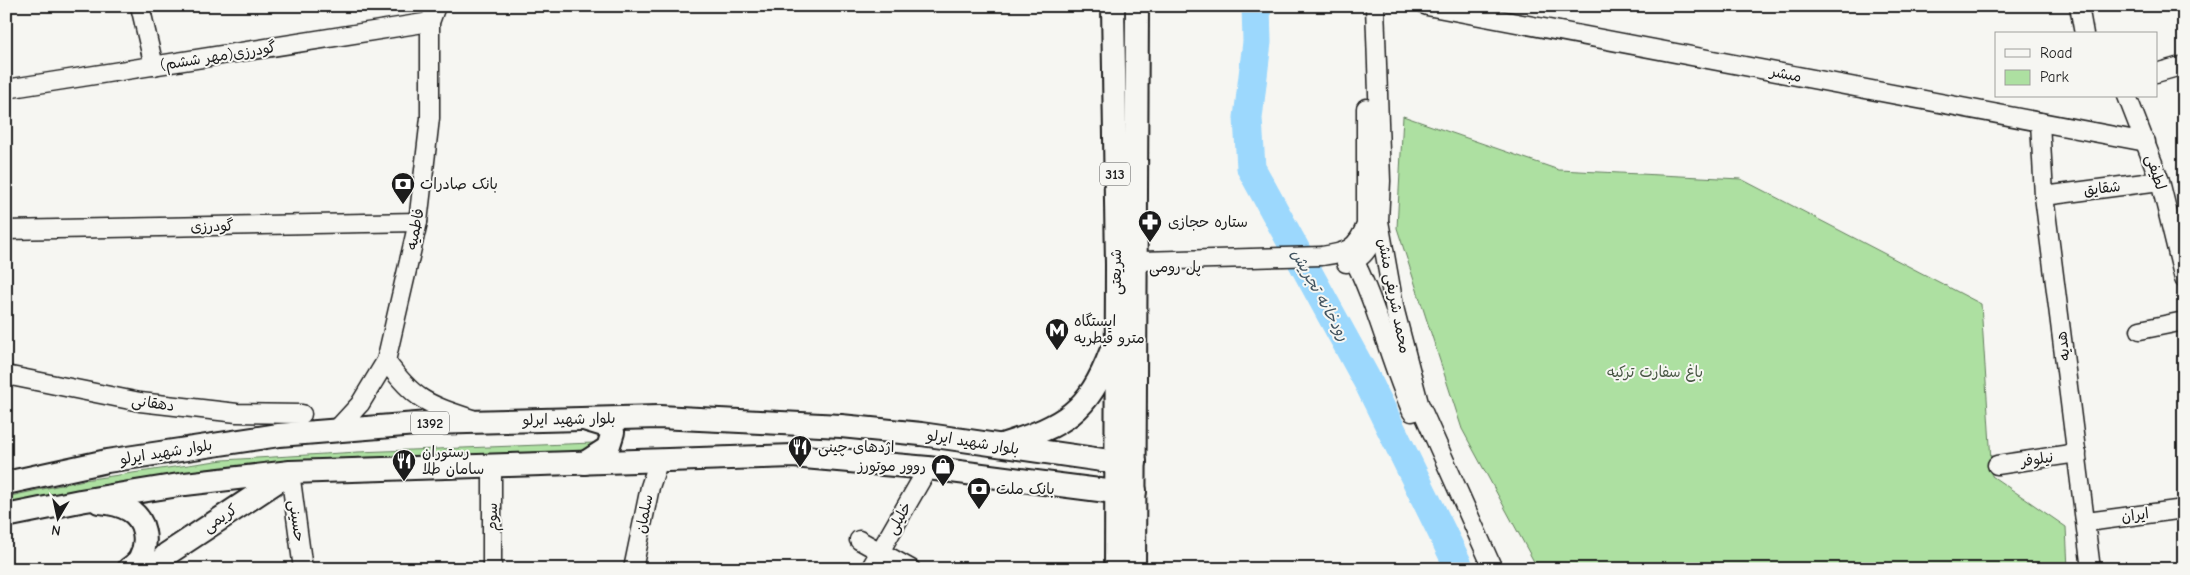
<svg xmlns="http://www.w3.org/2000/svg" width="2190" height="575" font-family="'Comic Neue','Playpen Sans Arabic',sans-serif">
<rect width="100%" height="100%" fill="#f6f6f2"/>
<filter id="ink" filterUnits="userSpaceOnUse"><feTurbulence type="fractalNoise" baseFrequency=".02" numOctaves="2"/><feDisplacementMap in="SourceGraphic" scale="10" xChannelSelector="R" yChannelSelector="G"/><feConvolveMatrix kernelMatrix="1 2 1 2 8 2 1 2 1" color-interpolation-filters="sRGB"/></filter>
<g filter="url(#ink)">
<g fill="#ade0a1" stroke="#647e5e">
<path d="M1403 116 1559 170 1741 179 1981 304 1992 476 2066 527 2068 569H1538L1462 429 1397 228Z"/>
<path d="M593 443 596 453C399 460 198 456 6 506V497L84 480 223 460 358 452Z"/>
</g>
<g fill="none" stroke-linecap="round" stroke-linejoin="round">
<path stroke="#9cd8fd" stroke-width="29" d="M1256 6 1257 42 1248 118 1251 168 1369 384 1460 569"/>
<g stroke="#1c1c1c" stroke-width="21">
<g id="minor">
<path d="M140 6 154 66"/>
<path d="M1375 6 1381 181 1379 221 1395 311 1419 403 1493 569"/>
<path d="M1427 6 2146 142"/>
<path d="M2079 6 2084 34"/>
<path d="M2156 73 2184 65"/>
<path d="M6 89 430 22"/>
<path d="M2127 96 2160 181 2184 279"/>
<path d="M2040 122 2044 196 2091 569"/>
<path d="M2044 196 2160 181"/>
<path d="M6 230 418 222"/>
<path d="M1349 250C1377 302 1388 358 1412 412"/>
<path d="M1346 263C1367 260 1373 239 1379 222"/>
<path d="M1134 265 1141 261 1322 256C1347 252 1356 250 1366 225V108"/>
<path d="M2140 330 2184 321"/>
<path d="M386 361C414 400 427 404 472 419"/>
<path d="M6 375 140 402 237 413 302 414"/>
<path d="M337 429 360 404 386 361 418 222 430 118V22L436 6"/>
<path d="M1997 465 2077 453"/>
<path d="M290 472 303 569"/>
<path d="M2087 522 2184 509"/>
<path d="M859 540 911 569"/>
<path d="M492 569V465"/>
<path d="M633 569 650 487 659 460"/>
<path d="M870 569 928 468"/>
</g>
</g>
<g stroke="#1c1c1c" stroke-width="26">
<g id="major">
<path d="M1113 6 1117 265 1116 569"/>
<path d="M1005 444C1065 425 1088 412 1111 352"/>
<path d="M585 463 608 448 613 432 607 426 587 420"/>
<path d="M6 483 107 461 279 435 429 423 659 417 841 426 921 434 1116 462H1135"/>
<path d="M99 502C109 503 120 504 129 510 145 519 149 542 140 558 138 562 133 566 129 569"/>
<path d="M6 516 80 501 185 484 290 472 793 456 928 468 1107 491H1135"/>
<path d="M153 569 167 554 285 476"/>
<path d="M1134 569 1137 6"/>
</g>
</g>
<use href="#minor" stroke="#f6f6f2" stroke-width="18"/>
<use href="#major" stroke="#f6f6f2" stroke-width="22"/>
</g>
</g>
<defs>
<g id="bank-pin" transform="scale(1.25)"><path d="M0 17L-7.5 6A9.5 9.5 0 1 1 7.5 6Z" fill="#1c1c1c" stroke="#f6f6f2"/><path d="M-6-4H6V4H-6ZM0-2.3a2.3 2.3 0 1 0 0 4.6a2.3 2.3 0 1 0 0-4.6Z" fill="#fff"/></g>
<g id="pharmacy-pin" transform="scale(1.25)"><path d="M0 17L-7.5 6A9.5 9.5 0 1 1 7.5 6Z" fill="#1c1c1c" stroke="#f6f6f2"/><path d="M-2-6h4v4h4v4h-4v4h-4v-4h-4v-4h4Z" fill="#fff"/></g>
<g id="metro-pin" transform="scale(1.25)"><path d="M0 17L-7.5 6A9.5 9.5 0 1 1 7.5 6Z" fill="#1c1c1c" stroke="#f6f6f2"/><path d="M-5.5 5V-5H-3L0 0L3-5H5.5V5H3V-.5L0 4L-3-.5V5Z" fill="#fff"/></g>
<g id="restaurant-pin" transform="scale(1.25)"><path d="M0 17L-7.5 6A9.5 9.5 0 1 1 7.5 6Z" fill="#1c1c1c" stroke="#f6f6f2"/><path d="M-5-6h1v4h1v-4h1v4h1v-4h1v5L-1.5 .5V6h-2V.5L-5-1ZM5-6V6H3V1.5H1.5Q1.5-4 5-6Z" fill="#fff"/></g>
<g id="shop-pin" transform="scale(1.25)"><path d="M0 17L-7.5 6A9.5 9.5 0 1 1 7.5 6Z" fill="#1c1c1c" stroke="#f6f6f2"/><path d="M-5-2.5h2.3a2.7 3.5 0 0 1 5.4 0H5L5.5 6h-11ZM-1.5-2.5h3a1.5 2.3 0 0 0-3 0Z" fill="#fff"/></g>
</defs>
<g fill-rule="evenodd">
<use href="#bank-pin" x="403" y="184"/>
<use href="#pharmacy-pin" x="1150" y="222"/>
<use href="#metro-pin" x="1057" y="330"/>
<use href="#restaurant-pin" x="800" y="447"/>
<use href="#restaurant-pin" x="404" y="461"/>
<use href="#shop-pin" x="943" y="466"/>
<use href="#bank-pin" x="979" y="489"/>
</g>
<g text-anchor="middle" dominant-baseline="central" stroke-width="4" stroke-linejoin="round" paint-order="stroke">
<g fill="#f6f6f2" stroke="#5d5d5c" stroke-width="1">
<rect x="1100" y="162.5" width="30" height="23" rx="4"/>
<rect x="411" y="411.5" width="38" height="23" rx="4"/>
</g>
<g font-size="14" font-weight="bold" fill="#1c1c1c">
<text x="1115" y="174">313</text>
<text x="430" y="423">1392</text>
</g>
<g font-size="15" fill="#1c1c1c" stroke="#f6f6f2">
<text transform="translate(218 56) rotate(-9)">گودرزی(مهر ششم)</text>
<text transform="translate(1786 74) rotate(11)">مبشر</text>
<text transform="translate(2156 172) rotate(72)">لطیفی</text>
<text transform="translate(2102 188) rotate(-7)">شقایق</text>
<text transform="translate(212 226) rotate(-1)">گودرزی</text>
<text transform="translate(415 229) rotate(-79)">فاطمیه</text>
<text x="1175" y="267">پل رومی</text>
<text transform="translate(1116 272) rotate(-90)">شریعتی</text>
<text transform="translate(1394 296) rotate(79)">محمد شریفی منش</text>
<text transform="translate(2063 346) rotate(-97)">هدیه</text>
<text transform="translate(153 403) rotate(8)">دهقانی</text>
<text transform="translate(569 419) rotate(-1)">بلوار شهید ایرلو</text>
<text transform="translate(973 442) rotate(9)">بلوار شهید ایرلو</text>
<text transform="translate(166 452) rotate(-9)">بلوار شهید ایرلو</text>
<text transform="translate(2037 459) rotate(-8)">نیلوفر</text>
<text transform="translate(644 514) rotate(-79)">سلمان</text>
<text transform="translate(2135 515) rotate(-8)">ایران</text>
<text transform="translate(492 517) rotate(-90)">سوم</text>
<text transform="translate(220 518) rotate(-34)">کریمی</text>
<text transform="translate(899 518) rotate(-60)">خلیلی</text>
<text transform="translate(297 521) rotate(82)">حسینی</text>
</g>
<g font-size="15" fill="#1c1c1c" stroke="#f6f6f2" text-anchor="start">
<text x="420" y="184">بانک صادرات</text>
<text x="1168" y="222">ستاره حجازی</text>
<text x="1074" y="321">ایستگاه<tspan x="1074" dy="17">مترو قیطریه</tspan></text>
<text x="818" y="447">اژدهای چینی</text>
<text x="422" y="452">رستوران<tspan x="422" dy="17">سامان طلا</tspan></text>
<text x="926" y="466" text-anchor="end">روور موتورز</text>
<text x="996" y="489">بانک ملت</text>
</g>
<g font-size="15" fill="#485744" stroke="#f6f6f2">
<text x="1655" y="372">باغ سفارت ترکیه</text>
</g>
<g font-size="16" font-style="italic" fill="#425460" stroke="#f6f6f2">
<text transform="translate(1320 295) rotate(61)">رودخانه تجریش</text>
</g>
</g>
<rect width="2190" height="575" fill="none" stroke="#f6f6f2" stroke-width="25"/>
<rect x="12" y="12" width="2165" height="550" fill="none" stroke="#1c1c1c" stroke-width="2" filter="url(#ink)"/>
<rect x="1995" y="32" width="162" height="65" fill="#f6f6f2" stroke="#9f9f9c"/>
<rect x="2005" y="49" width="25" height="8" fill="#f6f6f2" stroke="#9f9f9c"/>
<text x="2040" y="58" font-size="15" fill="#1c1c1c">Road</text>
<rect x="2005" y="70" width="25" height="15" fill="#ade0a1" stroke="#9f9f9c"/>
<text x="2040" y="82" font-size="15" fill="#1c1c1c">Park</text>
<g transform="translate(58 518) rotate(189)" stroke="#f6f6f2" stroke-width="4" paint-order="stroke">
<path d="M0-4L9 19L0 12L-9 19Z" fill="#1c1c1c"/>
<text y="-8" font-size="14" font-weight="bold" text-anchor="middle" fill="#1c1c1c">N</text>
</g>
</svg>
